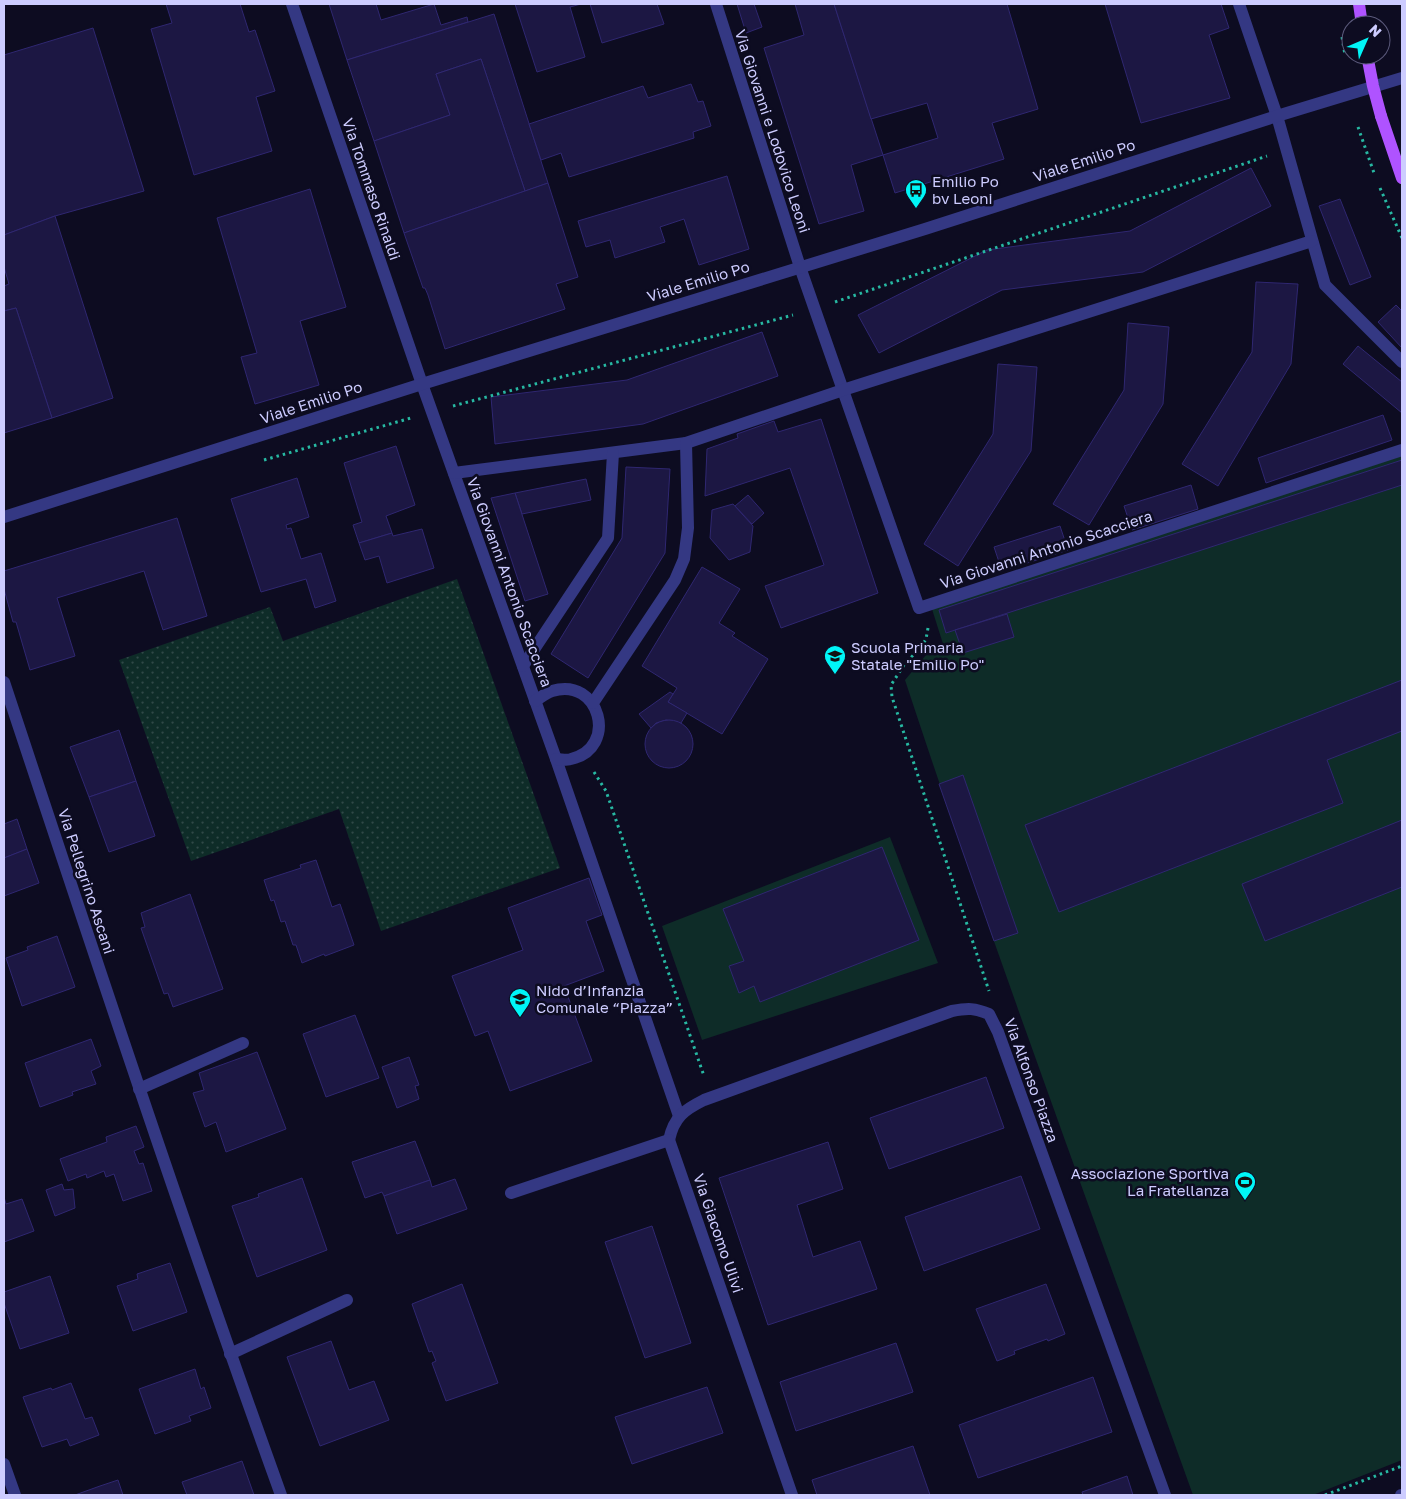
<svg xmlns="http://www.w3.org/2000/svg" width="1406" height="1499" font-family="'Golos Text',sans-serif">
<defs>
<pattern id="park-dots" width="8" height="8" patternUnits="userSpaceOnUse" patternTransform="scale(1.25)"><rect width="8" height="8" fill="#0e2c28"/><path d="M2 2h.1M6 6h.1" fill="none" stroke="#304948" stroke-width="1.8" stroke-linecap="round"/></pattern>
</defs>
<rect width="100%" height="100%" fill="#0d0c21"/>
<path fill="url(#park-dots)" d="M457 579 560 868 381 931 339 809 191 861 119 660 270 607 283 641Z"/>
<g fill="#0e2c28">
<path d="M1402 456V1460L1313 1495H1193C1096 1224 995 954 905 680L926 655 944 647 931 606Z"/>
<path d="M890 837 938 963 702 1040 662 926Z"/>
</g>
<g fill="#1c1743" stroke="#2f2771">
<path d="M166 4H240L249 32 255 30 275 91 256 97 272 151 194 175 151 29 172 23Z"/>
<path d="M329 4H376L381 20 434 4 441 25 467 17 468 22 347 60Z"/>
<path d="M515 4H581L570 7 585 57 537 72Z"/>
<path d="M590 4H657L664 24 602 43Z"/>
<path d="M737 4H754L762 27 746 33Z"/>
<path d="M795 4H834L883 155 851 165 864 211 819 224 764 48 804 35Z"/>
<path d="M834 4H1007L1038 109 992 123 1004 159 895 193 883 155 938 138 927 103 871 119Z"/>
<path d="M1105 4H1221L1229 28 1209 35 1230 98 1141 123Z"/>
<path d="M494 14 548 183 525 191 481 59 436 74 450 115 374 141 347 60Z"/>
<path d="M93 28 144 191 55 216 4 235V55Z"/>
<path d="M481 59 525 191 404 233 374 141 450 115 436 74Z"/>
<path d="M691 84 698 102 703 101 711 126 693 132 694 138 569 177 561 153 541 160 529 124 643 86 648 98Z"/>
<path d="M1251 168 1271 206 1143 272 1002 290 879 353 858 315 987 250 1130 231Z"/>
<path d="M727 176 749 249 699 265 684 219 660 227 665 242 615 258 610 240 586 247 578 221Z"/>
<path d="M548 183 578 277 556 284 565 309 445 349 428 295 425 288H423L404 233Z"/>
<path d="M310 189 346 307 300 321 319 385 255 404 241 357 257 353 217 218Z"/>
<path d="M1340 199 1371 277 1350 285 1319 206Z"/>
<path d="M55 216 113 398 52 418 16 308 4 311V286L9 284 4 267V235Z"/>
<path d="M1256 282 1298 284 1291 364 1218 486 1182 464 1252 352Z"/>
<path d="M1396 305 1402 311V348L1378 322Z"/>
<path d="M16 308 52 418 4 433V311Z"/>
<path d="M1128 323 1169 327 1163 404 1089 525 1053 504 1124 390Z"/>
<path d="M762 332 778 376 643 424 495 444 491 397 627 380Z"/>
<path d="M1358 346 1402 382V413L1343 364Z"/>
<path d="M998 364 1037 367 1031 451 958 566 924 544 993 434Z"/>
<path d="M1383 415 1392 440 1266 483 1258 458Z"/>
<path d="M821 419 878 593 781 628 765 586 824 565 790 468 705 496 707 449 738 438 737 434 774 421 778 432Z"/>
<path d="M396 446 415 505 386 516 392 533 359 543 353 525 362 522 344 463Z"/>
<path d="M1402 460V485L946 633 939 610Z"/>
<path d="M626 467 670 469 665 553 588 678 551 654 622 538Z"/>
<path d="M297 478 309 517 286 525 287 529 291 528 301 559 321 553 336 601 315 608 306 579 261 592 231 499Z"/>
<path d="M586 479 591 500 522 514 515 493Z"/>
<path d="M1191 485 1198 509 1132 530 1124 506Z"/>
<path d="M515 493 548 594 525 601 491 498Z"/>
<path d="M748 495 764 513 752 524 735 506Z"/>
<path d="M733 504 753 526 750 552 729 560 710 538 712 510Z"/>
<path d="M177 518 207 616 163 630 144 571 57 598 75 656 30 670 16 622H13L4 589V571Z"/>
<path d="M1060 526 1068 550 1002 571 994 547Z"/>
<path d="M422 529 434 568 387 583 379 556 365 560 359 543 392 533 393 536Z"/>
<path d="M702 567 740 589 719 623 735 633 732 636 768 659 722 734 668 702 677 688 642 666Z"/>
<path d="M1007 614 1014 637 963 653 955 630Z"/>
<path d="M1402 680V731L1327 760 1343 803 1059 912 1025 825Z"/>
<path d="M670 692 673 694 668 702 687 713 681 723 666 720 656 723 651 728 639 714Z"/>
<circle cx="669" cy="744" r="24"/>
<path d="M119 730 136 781 89 797 70 747Z"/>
<path d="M963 775 1018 933 994 941 939 784Z"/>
<path d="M136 781 155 836 109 852 89 797Z"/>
<path d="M17 819 27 849 4 858V824Z"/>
<path d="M1402 820V887L1265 941 1242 884Z"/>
<path d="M882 847 919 940 760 1002 754 986 739 993 729 966 744 961 723 909Z"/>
<path d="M27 849 39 883 4 896V858Z"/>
<path d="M316 860 332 907 340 904 354 945 325 956 324 954 302 963 296 945H293L285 921 281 922 274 900 271 901 264 880 301 868 300 865Z"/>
<path d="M589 878 602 915 586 921 604 971 564 986 592 1061 510 1091 488 1031 475 1036 452 976 523 950 508 908Z"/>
<path d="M190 894 223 989 173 1007 168 993 164 994 141 928 145 927 141 913Z"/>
<path d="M57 936 75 987 22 1006 6 958 28 950 27 947Z"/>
<path d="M355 1015 379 1078 326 1097 303 1034Z"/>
<path d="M91 1039 101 1066 91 1071 96 1084 72 1092 73 1095 40 1107 25 1063Z"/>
<path d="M257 1052 286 1129 226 1152 216 1122 205 1127 193 1093 204 1090 199 1073Z"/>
<path d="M409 1057 419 1085 415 1086 419 1099 397 1108 382 1067Z"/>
<path d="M986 1077 1004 1128 889 1169 870 1118Z"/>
<path d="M136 1126 144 1147 134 1151 139 1164 143 1163 152 1191 123 1201 114 1174 106 1177 104 1171 87 1178 86 1174 68 1181 60 1159 107 1142 106 1137Z"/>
<path d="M415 1141 430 1180 384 1196 382 1192 365 1198 352 1162Z"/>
<path d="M828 1142 843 1189 797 1205 813 1257 860 1241 877 1289 768 1325 719 1178Z"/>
<path d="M1021 1176 1040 1229 924 1271 905 1217Z"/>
<path d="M302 1178 327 1250 257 1277 232 1206 259 1197 258 1194Z"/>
<path d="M455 1179 467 1209 397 1234 384 1196 430 1180 432 1187Z"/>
<path d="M62 1184 64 1190 73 1189 75 1208 55 1216 46 1190Z"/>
<path d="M4 1197 6 1204 22 1199 34 1231 4 1242Z"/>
<path d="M652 1226 691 1343 645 1358 605 1242Z"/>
<path d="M170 1263 187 1312 133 1331 117 1286 138 1279 137 1274Z"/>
<path d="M50 1276 69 1333 20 1349 4 1303V1292Z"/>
<path d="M462 1284 498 1383 446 1401 432 1363 436 1361 432 1351 429 1352 412 1304Z"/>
<path d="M1046 1284 1065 1334 1048 1341 1047 1339 1014 1351 1015 1354 997 1361 976 1309Z"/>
<path d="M331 1341 349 1390 374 1381 389 1420 320 1446 287 1357Z"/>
<path d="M896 1343 913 1392 796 1431 780 1382Z"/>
<path d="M195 1369 201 1389 204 1387 211 1408 189 1416 191 1421 155 1434 139 1389Z"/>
<path d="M1093 1377 1112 1432 978 1478 959 1425Z"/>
<path d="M71 1383 85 1419 92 1417 99 1435 70 1446 67 1439 42 1447 23 1397 51 1388 52 1390Z"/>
<path d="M707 1387 723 1433 632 1464 615 1417Z"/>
<path d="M913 1446 930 1495H817L812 1480Z"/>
<path d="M242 1461 254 1495H187L182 1482Z"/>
<path d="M1127 1476 1133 1495H1083L1082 1492Z"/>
<path d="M118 1480 123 1495H75L100 1486Z"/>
</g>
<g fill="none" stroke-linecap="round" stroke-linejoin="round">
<g stroke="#27b8a2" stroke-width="3" stroke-dasharray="2.5 4" stroke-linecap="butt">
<path d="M1342 37 1345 55"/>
<path d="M1358 127 1374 173"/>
<path d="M1380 188 1402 238"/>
<path d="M835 302 1267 156"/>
<path d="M453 406 793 315"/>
<path d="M264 460 411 418"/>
<path d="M928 628 926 639 921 648 906 662 891 685 892 697 989 991"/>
<path d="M594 772 606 791 704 1076"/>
<path d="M1325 1495 1402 1466"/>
</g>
<g stroke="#343883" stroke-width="12">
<path d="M292 4 422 384 556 759 679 1116"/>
<path d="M716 4 800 267 919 608 1402 450"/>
<path d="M1239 4 1277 116 1325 285 1402 362"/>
<path d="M454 473 686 443 843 390 1312 241"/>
<path d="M4 517 422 384 925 229 1277 116 1402 78"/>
<path d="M523 666 608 538 613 453"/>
<path d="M4 682C94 954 184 1226 281 1495"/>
<path d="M535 701C540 698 546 693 552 691 600 676 619 748 571 759 567 761 561 759 556 759"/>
<path d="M593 703 675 580 684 559 688 528 686 443"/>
<path d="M139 1089 243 1043"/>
<path d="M669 1140C674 1117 684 1110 704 1100L952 1011C968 1008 975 1008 989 1014L998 1032 1165 1495"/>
<path d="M511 1193 669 1140 792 1495"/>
<path d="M230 1354 347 1300"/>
<path d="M4 1464 15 1495"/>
<path d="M1401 1495H1402"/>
</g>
<g stroke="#af53ff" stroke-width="12">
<path d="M1359 4 1362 25"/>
<path d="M1381 116 1402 178"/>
</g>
<path stroke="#af53ff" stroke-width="12" d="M1368 60 1373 86 1381 116"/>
</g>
<defs>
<g id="bus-pin" transform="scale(1.125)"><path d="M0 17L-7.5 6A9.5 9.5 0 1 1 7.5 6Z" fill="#00f5f7" stroke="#0d0c21"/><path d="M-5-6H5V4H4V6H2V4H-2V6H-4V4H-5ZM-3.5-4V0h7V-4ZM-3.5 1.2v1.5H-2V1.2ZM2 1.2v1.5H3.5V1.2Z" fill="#111"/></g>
<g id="school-pin" transform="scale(1.125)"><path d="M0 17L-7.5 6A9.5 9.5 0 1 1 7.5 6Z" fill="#00f5f7" stroke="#0d0c21"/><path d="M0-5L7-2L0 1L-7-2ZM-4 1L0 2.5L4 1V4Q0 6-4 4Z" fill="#111"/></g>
<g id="stadium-pin" transform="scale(1.125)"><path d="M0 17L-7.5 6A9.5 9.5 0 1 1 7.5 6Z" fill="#00f5f7" stroke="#0d0c21"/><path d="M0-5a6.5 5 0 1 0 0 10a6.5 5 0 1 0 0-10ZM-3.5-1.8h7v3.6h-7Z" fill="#111"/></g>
</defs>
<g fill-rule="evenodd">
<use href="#bus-pin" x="916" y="190"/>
<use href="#school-pin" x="835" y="656"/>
<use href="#school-pin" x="520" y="999"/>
<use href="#stadium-pin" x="1245" y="1182"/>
</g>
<g text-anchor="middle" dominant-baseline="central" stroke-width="5" stroke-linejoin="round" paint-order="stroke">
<g font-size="15" fill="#cdccff" stroke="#0d0c21">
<text transform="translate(773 131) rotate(72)">Via Giovanni e Lodovico Leoni</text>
<text transform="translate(1084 160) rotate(-18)">Viale Emilio Po</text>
<text transform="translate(372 189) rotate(71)">Via Tommaso Rinaldi</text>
<text transform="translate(698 281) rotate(-17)">Viale Emilio Po</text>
<text transform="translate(311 402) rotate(-18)">Viale Emilio Po</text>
<text transform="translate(1046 549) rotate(-18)">Via Giovanni Antonio Scacciera</text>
<text transform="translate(510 582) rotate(70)">Via Giovanni Antonio Scacciera</text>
<text transform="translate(87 881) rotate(72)">Via Pellegrino Ascani</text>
<text transform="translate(1032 1080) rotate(70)">Via Alfonso Piazza</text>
<text transform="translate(719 1233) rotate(71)">Via Giacomo Ulivi</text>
</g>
<g font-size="15" fill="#cdccff" stroke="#0d0c21" text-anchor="start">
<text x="932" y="181">Emilio Po<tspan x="932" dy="17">bv Leoni</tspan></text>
<text x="851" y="647">Scuola Primaria<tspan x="851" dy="17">Statale "Emilio Po"</tspan></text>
<text x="536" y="990">Nido d’Infanzia<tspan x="536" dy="17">Comunale “Piazza”</tspan></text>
<text x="1229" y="1173" text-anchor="end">Associazione Sportiva<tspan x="1229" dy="17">La Fratellanza</tspan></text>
</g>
</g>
<rect width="1406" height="1499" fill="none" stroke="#cdccff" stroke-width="10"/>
<g transform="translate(1366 40) rotate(45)"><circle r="24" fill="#0d0c21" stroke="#5a597a"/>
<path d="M0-4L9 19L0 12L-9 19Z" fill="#00f5f7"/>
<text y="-8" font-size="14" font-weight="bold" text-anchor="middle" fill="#cdccff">N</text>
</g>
</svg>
